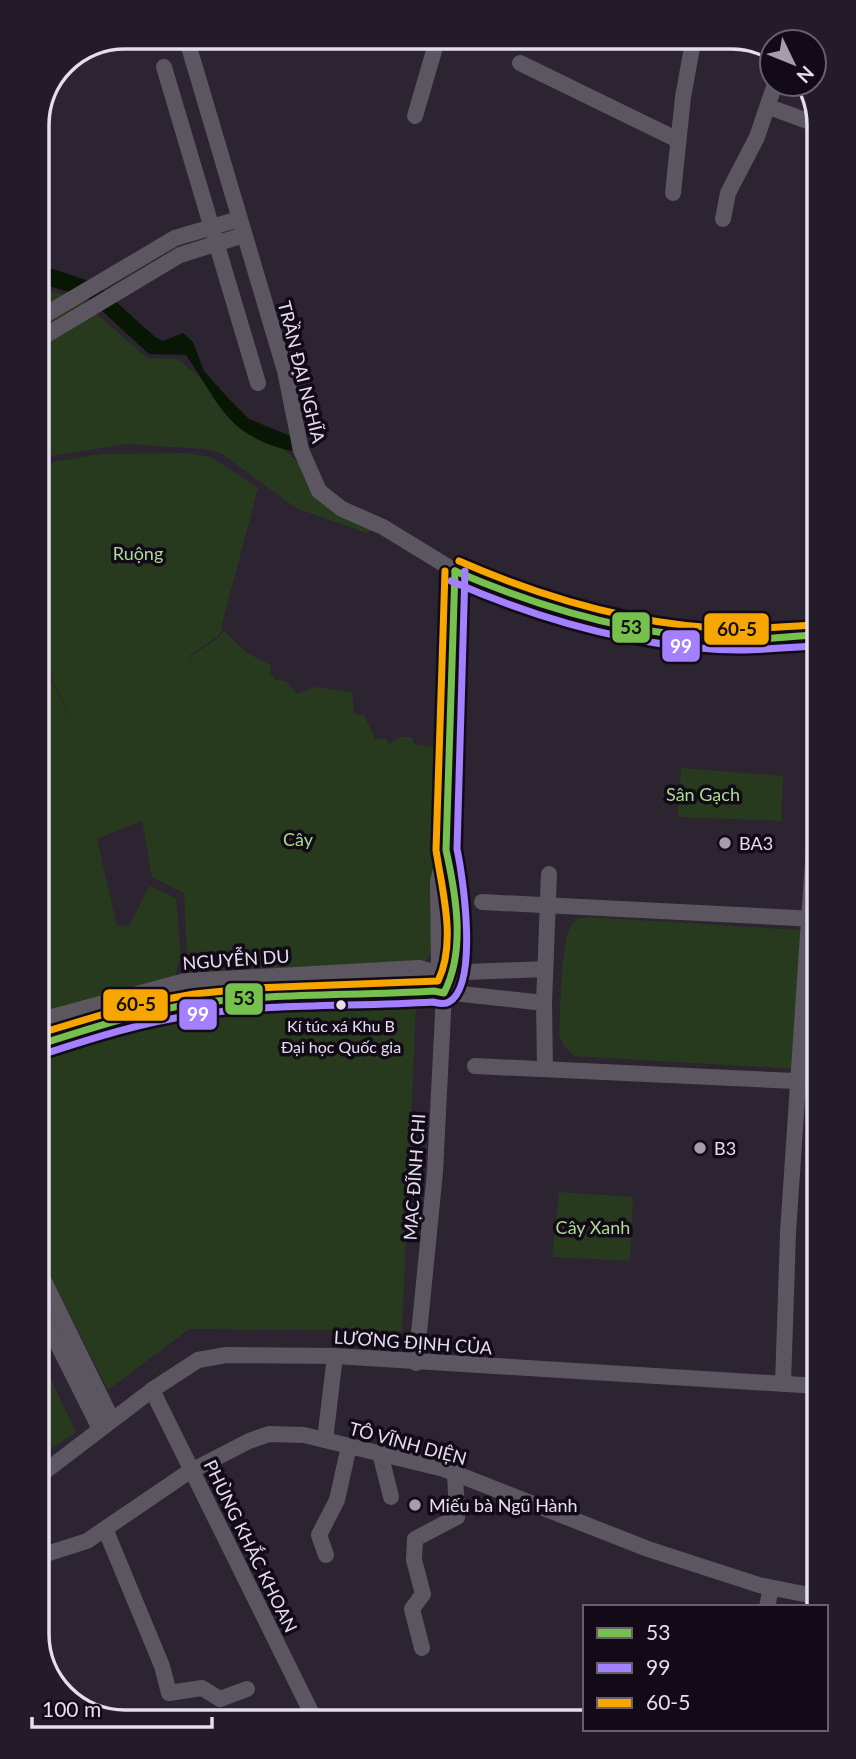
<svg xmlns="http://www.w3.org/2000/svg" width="856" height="1759" font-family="Lato,sans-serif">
<rect width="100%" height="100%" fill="#2c2431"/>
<g fill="#283a1d">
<path d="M38 287 81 300 147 358 178 359 304 467C323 514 333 511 377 528L367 533 296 508 221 453 204 449 127 444 38 458Z"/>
<path d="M188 453 213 458 258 488 221 628 223 630 217 637 190 655 191 664V656L218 638 224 631 248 654 266 662 271 666 270 673 276 680 286 681 297 694 314 687 352 692 354 714 364 715 375 739 385 738 389 744 399 737H412L414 744 440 748 438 940 426 961 188 972 184 893 152 877 142 821 97 839 117 926 130 925 149 886 176 898 181 955 175 976 41 1014 39 657 75 727 39 653 38 464 102 454Z"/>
<path d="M681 768 783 776 781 821 678 817Z"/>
<path d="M587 917 801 930 795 1069 574 1056 565 1047 559 1036C561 1013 560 940 572 924 576 919 581 918 587 917Z"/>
<path d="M816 918 817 1080 798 1079Z"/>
<path d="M416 1005 402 1331 189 1329 108 1390 42 1259 41 1055 115 1032 259 1006Z"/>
<path d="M559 1192 633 1197 630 1261 552 1257Z"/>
<path d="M42 1361 76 1432 42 1455Z"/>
</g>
<path fill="#071704" d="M38 264 95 283 155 337 163 341 183 333 193 342 204 371 228 398 249 419 290 436 292 451C226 436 220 404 186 355L149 354 87 297 38 283Z"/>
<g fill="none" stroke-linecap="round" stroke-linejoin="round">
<g stroke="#5c5661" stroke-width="16">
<path d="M186 37 285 371 301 450 319 491 342 509 383 527 455 571 530 602 610 624 658 631 730 640 815 635"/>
<path d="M520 63 678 140"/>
<path d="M164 67 258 383"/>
<path d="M769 107 813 123"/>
<path d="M415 116 438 37"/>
<path d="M673 193 683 97 694 37"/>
<path d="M723 219 728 193 757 137 775 84"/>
<path d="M38 319 175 238 239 219"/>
<path d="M38 340 180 255 244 235"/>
<path d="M447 851C454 882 462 952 449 981"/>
<path d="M482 902 816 919"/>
<path d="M41 1020 185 981 419 968 439 973 545 969"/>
<path d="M41 1044 121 1020 192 1004 261 997 434 991 544 1003"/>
<path d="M475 1066 817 1082"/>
<path d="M545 1069 544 1003 549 874"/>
<path d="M42 1277 112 1420"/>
<path d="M42 1313 100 1429"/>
<path d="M416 1363 435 1172 444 993 439 973 438 881 446 850 455 571"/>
<path d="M783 1384 788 1233 816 816"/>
<path d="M152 1390 315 1720"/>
<path d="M325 1440 335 1356"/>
<path d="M380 1453 391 1497"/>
<path d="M43 1473 152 1390 198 1360 226 1355 335 1356 818 1386"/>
<path d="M106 1531 162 1666 169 1693 202 1688 220 1699 247 1689"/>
<path d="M43 1555 87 1541 187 1473 249 1441 269 1434 304 1435 444 1469 648 1549 759 1585 819 1597"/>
<path d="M326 1555 319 1535 337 1500 349 1446"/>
<path d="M767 1607 771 1588"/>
<path d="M422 1648 412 1609 423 1594 414 1560 415 1539 457 1517 455 1473"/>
</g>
<g stroke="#120b17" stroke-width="12">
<g id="bus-1">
<path d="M455 571C545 610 641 638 740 639 765 640 790 636 815 635"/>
<path d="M41 1044C91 1028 140 1012 192 1004 272 993 354 996 434 991L444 993C466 950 456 895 446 850L455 571"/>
</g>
</g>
<g stroke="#120b17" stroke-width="12">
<g id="bus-2">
<path d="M451 581C542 621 640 649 740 650 765 650 790 647 815 646"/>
<path d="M44 1054C93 1038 143 1022 194 1015 273 1003 354 1007 433 1002 438 1003 444 1005 449 1002 479 985 463 877 457 849L465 571"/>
</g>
</g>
<g stroke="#120b17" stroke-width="12">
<g id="bus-3">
<path d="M459 561C548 600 642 627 739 629 764 629 789 626 814 625"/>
<path d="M41 1033 134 1005 194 994 254 988 438 981C457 942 442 890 436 850L445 571"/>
</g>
</g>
<use href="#bus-1" stroke="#76c04d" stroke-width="7"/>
<use href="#bus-2" stroke="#a380ff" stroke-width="7"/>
<use href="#bus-3" stroke="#f7a600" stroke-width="7"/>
</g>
<g fill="#a59cac" stroke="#120b17" stroke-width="2.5">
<circle cx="725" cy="843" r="7"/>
<circle cx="700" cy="1148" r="7"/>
<circle cx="415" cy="1505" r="7"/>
</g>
<circle fill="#e6ddee" stroke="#120b17" stroke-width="2.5" cx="341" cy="1005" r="6"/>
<g text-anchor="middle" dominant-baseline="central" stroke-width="7" stroke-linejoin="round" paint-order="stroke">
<g font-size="16" fill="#e6ddee" stroke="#120b17">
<text x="341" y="1025">Kí túc xá Khu B<tspan x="341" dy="21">Đại học Quốc gia</tspan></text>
</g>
<g font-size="18" fill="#e6ddee" stroke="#120b17">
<text transform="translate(302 372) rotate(76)">TRẦN ĐẠI NGHĨA</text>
<text transform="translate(236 959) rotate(-4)">NGUYỄN DU</text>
<text transform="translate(414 1177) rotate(-86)">MẠC ĐĨNH CHI</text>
<text transform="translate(413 1342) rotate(4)">LƯƠNG ĐỊNH CỦA</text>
<text transform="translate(408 1443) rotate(15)">TÔ VĨNH DIỆN</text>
<text transform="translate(251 1546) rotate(64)">PHÙNG KHẮC KHOAN</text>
</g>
<g font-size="18" fill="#abdc93" stroke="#120b17">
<text x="138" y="553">Ruộng</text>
<text x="703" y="794">Sân Gạch</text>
<text x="298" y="839">Cây</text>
<text x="593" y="1227">Cây Xanh</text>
</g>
<g font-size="18" fill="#e6ddee" stroke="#120b17" text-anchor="start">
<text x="739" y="843">BA3</text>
<text x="714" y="1148">B3</text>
<text x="429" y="1505">Miếu bà Ngũ Hành</text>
</g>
</g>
<path d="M0 0H856V1759H0ZM125 49H731A76 76 0 0 1 807 125V1634A76 76 0 0 1 731 1710H125A76 76 0 0 1 49 1634V125A76 76 0 0 1 125 49Z" fill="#231c28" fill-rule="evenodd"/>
<path fill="none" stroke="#e6ddee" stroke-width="3.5" d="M125 49H731A76 76 0 0 1 807 125V1634A76 76 0 0 1 731 1710H125A76 76 0 0 1 49 1634V125A76 76 0 0 1 125 49Z"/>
<g stroke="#120b17" stroke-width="2.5">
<rect x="611" y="611" width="40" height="33" rx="7" fill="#76c04d"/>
<rect x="703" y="612" width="67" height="34" rx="7" fill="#f7a600"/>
<rect x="661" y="629" width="40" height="34" rx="7" fill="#a380ff"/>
<rect x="224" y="982" width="40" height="34" rx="7" fill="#76c04d"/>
<rect x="102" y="988" width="67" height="34" rx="7" fill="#f7a600"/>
<rect x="178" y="998" width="40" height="33" rx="7" fill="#a380ff"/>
</g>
<g font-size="19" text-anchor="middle" font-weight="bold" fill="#fff">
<text x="681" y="653">99</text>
<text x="198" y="1021">99</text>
</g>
<g font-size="19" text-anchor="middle" font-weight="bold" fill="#111">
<text x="631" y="634">53</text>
<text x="737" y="636">60-5</text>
<text x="244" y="1005">53</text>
<text x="136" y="1011">60-5</text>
</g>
<rect x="583" y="1605" width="245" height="126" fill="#120b17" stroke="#675f6d" stroke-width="2"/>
<rect x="597" y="1628" width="35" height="10" fill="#76c04d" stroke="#675f6d" stroke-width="2"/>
<text x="646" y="1640" font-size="21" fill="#e6ddee">53</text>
<rect x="597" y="1663" width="35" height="10" fill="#a380ff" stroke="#675f6d" stroke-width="2"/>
<text x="646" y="1675" font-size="21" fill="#e6ddee">99</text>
<rect x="597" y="1698" width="35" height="10" fill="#f7a600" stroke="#675f6d" stroke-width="2"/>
<text x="646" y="1710" font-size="21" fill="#e6ddee">60-5</text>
<g transform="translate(793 63) rotate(133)"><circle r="33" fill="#120b17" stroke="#675f6d" stroke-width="2"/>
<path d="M0-5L12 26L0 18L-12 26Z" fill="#a59cac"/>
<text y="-10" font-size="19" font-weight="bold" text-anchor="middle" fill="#e6ddee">N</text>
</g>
<path d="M32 1717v10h180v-10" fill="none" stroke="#e6ddee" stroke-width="3.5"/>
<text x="42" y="1717" font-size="21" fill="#e6ddee" stroke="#120b17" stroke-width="5" paint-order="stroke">100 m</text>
</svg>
